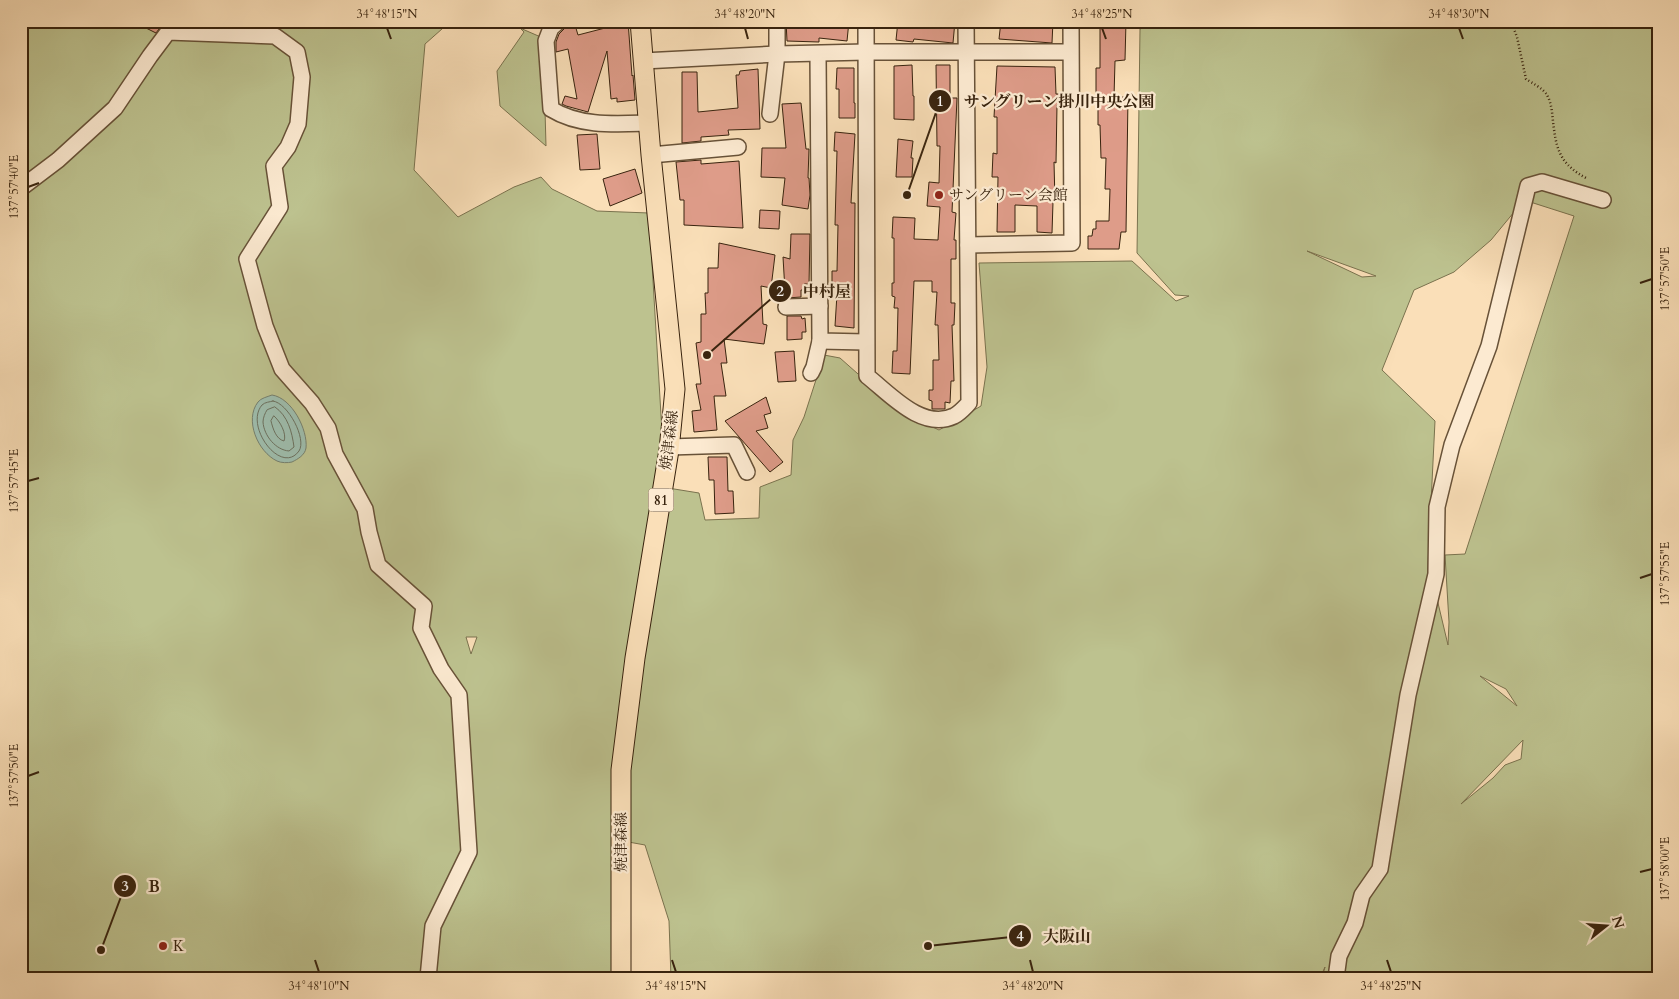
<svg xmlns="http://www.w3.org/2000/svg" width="1679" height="999" font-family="Cardo,'Noto Serif JP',serif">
<rect width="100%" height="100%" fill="#fadfb8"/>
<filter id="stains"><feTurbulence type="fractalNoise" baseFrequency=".004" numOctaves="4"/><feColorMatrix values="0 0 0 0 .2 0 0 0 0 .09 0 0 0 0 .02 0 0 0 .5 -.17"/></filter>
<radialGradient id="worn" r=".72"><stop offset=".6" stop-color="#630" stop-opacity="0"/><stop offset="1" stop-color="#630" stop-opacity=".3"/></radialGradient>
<g fill="#bdc28f" stroke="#7a724e" fill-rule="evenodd">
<path d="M21 21H451L425 44 414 170 458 217 514 187 541 177 552 189 597 211 649 213 662 432 668 488 699 493 705 520 759 518 760 487 791 475 793 440 804 417 824 355 840 358 901 412 939 430 981 406 987 367 979 263 1132 261 1176 301 1189 296 1175 295 1137 253 1140 29 1164 21H1658V978H1322L1325 967 1320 978H671L669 921 645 845 623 841 621 978H21ZM1524 200 1574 216 1465 554 1445 555 1449 622 1448 645 1433 582 1426 606 1435 421 1382 370 1414 290 1454 272 1491 240ZM1307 251 1376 276 1362 277ZM466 637H477L471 654ZM1480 676 1506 689 1517 706ZM1523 740 1521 759 1505 765 1493 778 1461 804Z"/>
<path d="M520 28 543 38 546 146 500 106 497 71 524 32Z"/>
</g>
<path fill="#9ebdad" stroke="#757f6d" d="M272 395C292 398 308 430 306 448 305 455 298 459 292 462 288 463 281 463 277 461 258 452 244 420 258 402 261 398 267 397 272 395Z"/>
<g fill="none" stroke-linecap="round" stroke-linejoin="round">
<g stroke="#6b705e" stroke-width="1">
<path d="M273 401C288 403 307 439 299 451 281 476 244 426 262 405 265 402 270 402 273 401Z"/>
<path d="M275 407C288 416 292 432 294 447L289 451C276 450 264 436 263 422 263 418 265 413 267 410Z"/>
<path d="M274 416C280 421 287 434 284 441 276 439 273 429 271 421Z"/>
</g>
</g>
<g fill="#de9c89" stroke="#38230e">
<path d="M132 21H165L156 33Z"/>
<path d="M606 21H628L632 76 633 75 635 100 617 102V98L611 99 607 51 588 112 566 106 562 104 565 96 577 99 568 49 556 52V42L559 34 566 27 575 25 578 35 609 27Z"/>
<path d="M786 21H849L847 41 819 38V42L787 41Z"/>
<path d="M898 21H955L953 43 914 39 913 42 896 40Z"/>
<path d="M1001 21H1053L1052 43 999 39Z"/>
<path d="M1100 21H1126L1125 60 1115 61 1114 97H1128L1126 232H1121L1119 249H1088V236H1092L1093 229H1096V221H1109L1110 189H1105L1106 158H1101L1100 125H1098V94H1096V68H1100Z"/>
<path d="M912 65 913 96H914V120L894 119V66Z"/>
<path d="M936 65H950V98H957L952 212 956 213 954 240H956V259H951V303H955L954 325H952L954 381H951L950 403 945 402V409H932V401L929 400V390H933V360H939L938 325H935L937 292H932V281H914L910 374 892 373 893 351H897L898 308H894L895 297 892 296V283H894V238H892L893 217 915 218 914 239 938 240 940 207 927 206 929 182 939 183 940 146H937Z"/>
<path d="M997 66 1055 67 1056 94H1062V105H1057L1056 163 1054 162 1055 202H1053L1052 233 1037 232V206L1015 205V232H997L998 177H992L993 153 997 154V117H994Z"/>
<path d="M837 68H854V103H855V118H839V89H836Z"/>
<path d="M758 69 760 129 728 130 729 135 701 137V141L682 143V72H697L698 112 738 108 736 75H739L740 71Z"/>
<path d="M801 103 806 149H809L808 178H809L810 195 808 209 782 205 785 178 761 177 762 148H786L782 104Z"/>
<path d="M835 132 855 134 851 203H855L854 328 835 326 837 294H832V271H837L838 225H835L837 151H834Z"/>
<path d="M597 134 600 169 580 170 577 135Z"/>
<path d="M898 139 913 141 911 158H913L912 177H896Z"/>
<path d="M701 160V164L739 161 743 228 684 225V200H680L676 162Z"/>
<path d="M635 169 642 193 610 206 603 179Z"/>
<path d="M760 210 780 211 779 229 759 228Z"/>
<path d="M791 234H810L809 284H804V290H801V297L787 298V292L785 291 783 257 790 259Z"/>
<path d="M719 243 775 255 771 288 761 286 763 324 767 325 764 344 724 339 727 363H721L726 396H714L717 430 694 432 692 411 701 410 696 384H701L696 343 701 342V314H706L705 293H708V268H718Z"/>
<path d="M787 316H801L802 319 805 318 806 332H802V339L787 340Z"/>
<path d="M794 351 796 381 778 382 775 352Z"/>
<path d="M766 397 771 413 764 415 768 428 756 431 783 462 770 472 725 421Z"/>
<path d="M708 457H727L728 491H733L734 513 715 514 714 480H709Z"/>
</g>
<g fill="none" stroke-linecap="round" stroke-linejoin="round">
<g stroke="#685238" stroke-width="18">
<g id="minor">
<path d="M559 21 551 28 546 41 551 109C580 127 616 124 648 123"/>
<path d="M866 21 867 376C890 394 922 431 954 416 960 413 965 407 969 403L966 21"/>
<path d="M818 54 820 341 866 342"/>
<path d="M643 61 777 54 866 52H1070"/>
<path d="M770 114 777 54V21"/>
<path d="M651 155 738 147"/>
<path d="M21 188 58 160 115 108 150 56 168 32 275 36 297 52 302 77 298 124 288 147 274 166 280 207 247 259 265 326 282 369 312 403 328 428 335 454 365 509 369 532 378 565 424 606 421 628 441 669 459 695 469 852 433 926 428 978"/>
<path d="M968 245 1072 243 1071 21"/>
<path d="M786 307 820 306"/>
<path d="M811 373 814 367 820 341"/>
<path d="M669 447 734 445 747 472"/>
<path d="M1336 978 1339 956 1355 923 1362 895 1380 869 1408 695 1436 574 1437 507 1452 445 1489 346 1528 186 1542 182 1603 200"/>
</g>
</g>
<g stroke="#38230e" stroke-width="21">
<path id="major" d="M621 978V770L635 658 669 450 675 389 651 155 640 21"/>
</g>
<path stroke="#38230e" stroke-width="2.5" stroke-dasharray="1 2.5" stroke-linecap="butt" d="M1511 21 1517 37 1526 79C1532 83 1544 89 1547 95 1553 106 1552 118 1554 129 1557 154 1564 166 1586 178"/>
<use href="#minor" stroke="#fcead1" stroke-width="15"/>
<use href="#major" stroke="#fadfb8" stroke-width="19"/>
</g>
<path fill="none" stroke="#38230e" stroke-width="2" d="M387 28 391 39M745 28 748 39M1102 28 1106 39M1459 28 1463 39M28 187 39 183M1640 283 1652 279M28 481 39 478M1640 578 1652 574M28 776 39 772M1640 872 1652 869M315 960 319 972M672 960 676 972M1030 960 1033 972M1387 960 1391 972"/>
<g fill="#8f2418" stroke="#fcead1" stroke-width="2">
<circle cx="939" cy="195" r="5"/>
<circle cx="163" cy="946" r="5"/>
</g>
<g text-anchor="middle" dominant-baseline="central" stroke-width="4.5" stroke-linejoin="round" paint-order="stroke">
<rect fill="#fcead1" stroke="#735f48" stroke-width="1" x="648.5" y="488.5" width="25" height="23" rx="4"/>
<g font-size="14" font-weight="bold" fill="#38230e">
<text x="661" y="500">81</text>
</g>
<g font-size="15" fill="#38230e" stroke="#fcead1" text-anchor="start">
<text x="949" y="195">サングリーン会館</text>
<text x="173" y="946">K</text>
</g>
<g font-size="15" fill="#38230e" stroke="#fcead1">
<text transform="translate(669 440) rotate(-83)">焼津森線</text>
<text transform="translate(621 842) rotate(-90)">焼津森線</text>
</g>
</g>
<path fill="none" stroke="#38230e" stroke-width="2" d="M907 195L940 101M707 355L780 291M101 950L125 886M928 946L1020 936"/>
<g fill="#38230e" stroke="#fcead1" stroke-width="2">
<circle cx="907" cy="195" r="5"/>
<circle cx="707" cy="355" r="5"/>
<circle cx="101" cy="950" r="5"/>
<circle cx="928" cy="946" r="5"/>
<circle cx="940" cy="101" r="12"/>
<circle cx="780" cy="291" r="12"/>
<circle cx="125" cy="886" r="12"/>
<circle cx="1020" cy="936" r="12"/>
</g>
<g font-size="15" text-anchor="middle" font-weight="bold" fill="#fff">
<text x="940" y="106">1</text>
<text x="780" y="296">2</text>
<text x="125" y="891">3</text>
<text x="1020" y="941">4</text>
</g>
<g font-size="16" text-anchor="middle" font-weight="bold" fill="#38230e" stroke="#fcead1" stroke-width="4.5" stroke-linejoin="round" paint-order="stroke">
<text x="1059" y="107">サングリーン掛川中央公園</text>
<text x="827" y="297">中村屋</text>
<text x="154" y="892">B</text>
<text x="1067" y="942">大阪山</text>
</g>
<rect width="1679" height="999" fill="none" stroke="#fadfb8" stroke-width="55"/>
<g transform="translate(1606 926) rotate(73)" stroke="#fcead1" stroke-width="4" paint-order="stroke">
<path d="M0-4L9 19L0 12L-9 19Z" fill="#38230e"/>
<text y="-8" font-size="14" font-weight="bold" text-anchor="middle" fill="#38230e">N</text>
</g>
<rect x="28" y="28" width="1624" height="944" fill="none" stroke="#38230e" stroke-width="2"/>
<g font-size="12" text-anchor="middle" fill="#38230e">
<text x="387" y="18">34°48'15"N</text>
<text x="745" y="18">34°48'20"N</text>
<text x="1102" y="18">34°48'25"N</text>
<text x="1459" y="18">34°48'30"N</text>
<text transform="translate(14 187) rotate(-90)" y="4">137°57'40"E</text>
<text transform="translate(1665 279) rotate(-90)" y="4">137°57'50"E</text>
<text transform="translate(14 481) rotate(-90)" y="4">137°57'45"E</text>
<text transform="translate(1665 574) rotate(-90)" y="4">137°57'55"E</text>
<text transform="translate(14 776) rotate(-90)" y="4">137°57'50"E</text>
<text transform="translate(1665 869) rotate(-90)" y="4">137°58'00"E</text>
<text x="319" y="990">34°48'10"N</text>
<text x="676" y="990">34°48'15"N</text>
<text x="1033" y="990">34°48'20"N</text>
<text x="1391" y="990">34°48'25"N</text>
</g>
<rect width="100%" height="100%" filter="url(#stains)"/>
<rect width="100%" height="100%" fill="url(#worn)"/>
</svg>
